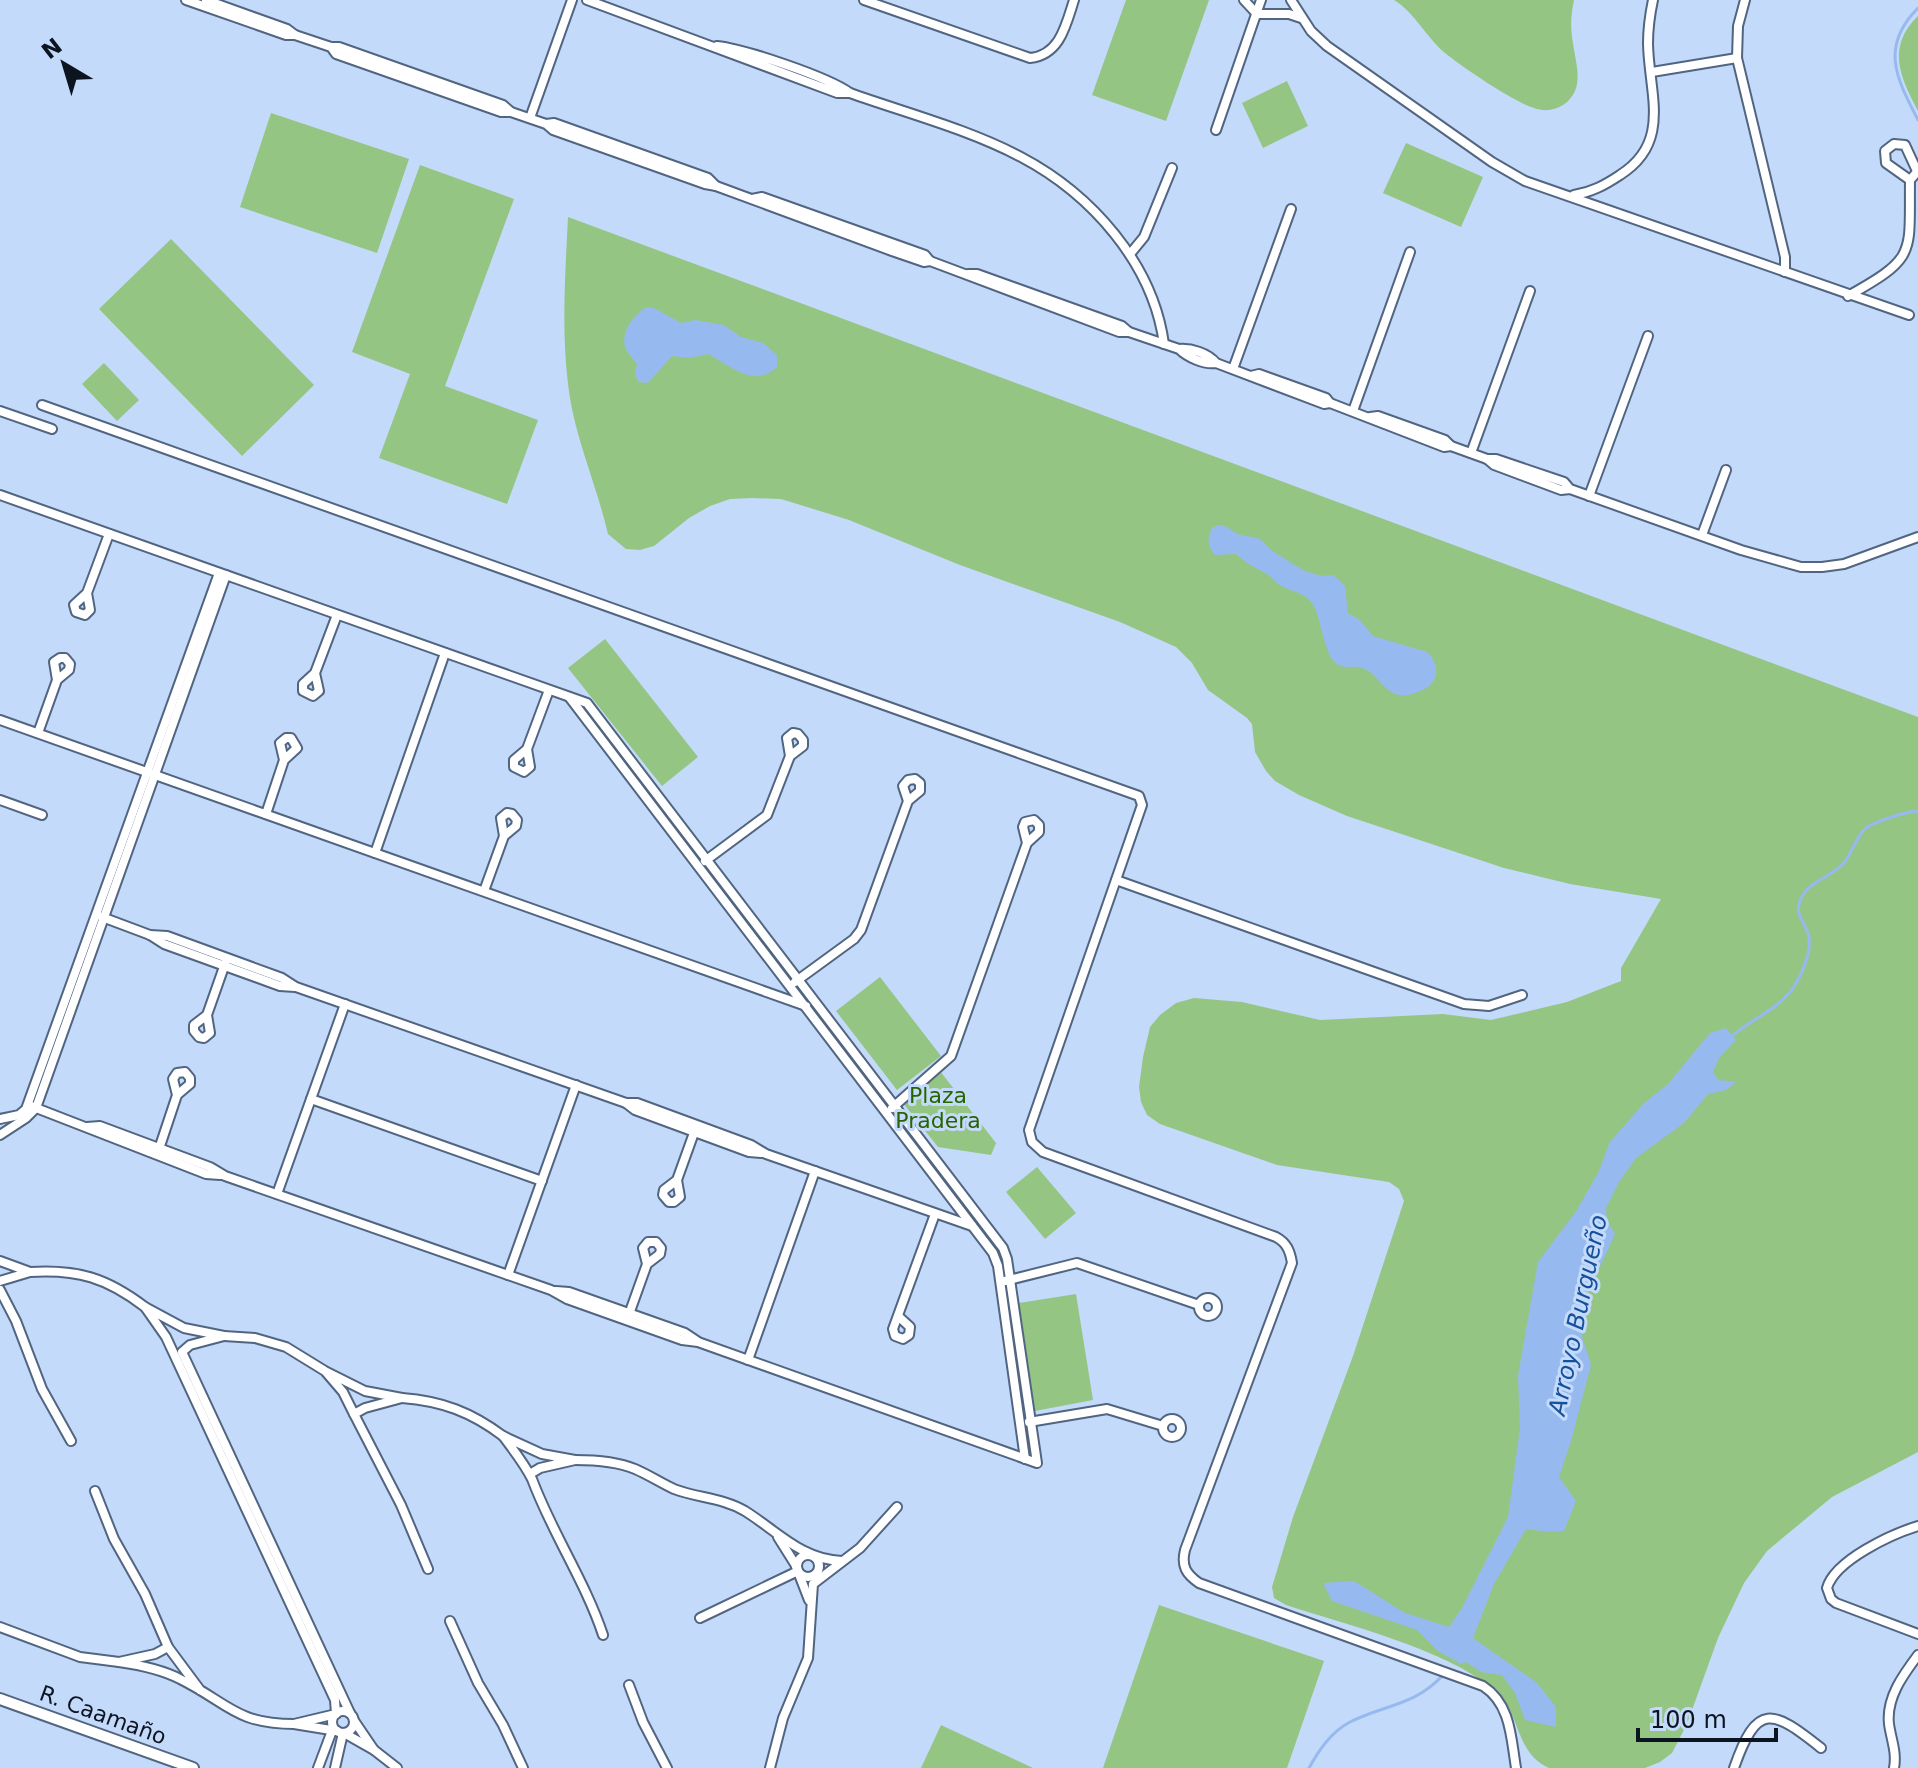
<svg xmlns="http://www.w3.org/2000/svg" width="1918" height="1768" font-family="'DejaVu Sans',sans-serif">
<rect width="100%" height="100%" fill="#c4dafa"/>
<g fill="#95c583">
<path d="M1126 0H1209L1166 121 1092 95Z"/>
<path d="M1394 0H1574C1571 14 1570 28 1573 43 1575 59 1581 76 1575 91 1568 107 1550 114 1534 108 1514 102 1462 67 1445 53 1426 37 1415 13 1394 0Z"/>
<path d="M1918 16V111C1900 77 1886 47 1918 16Z"/>
<path d="M1287 81 1308 126 1263 148 1242 103Z"/>
<path d="M271 113 409 159 377 253 240 207Z"/>
<path d="M1406 143 1483 177 1461 227 1383 193Z"/>
<path d="M420 165 514 199 445 386 538 420 507 504 379 458 410 374 352 352Z"/>
<path d="M568 217 1918 717V1452L1832 1497 1767 1551 1744 1583 1718 1638 1687 1724 1672 1753 1660 1762 1645 1768H1549C1515 1754 1521 1712 1495 1690 1443 1648 1350 1626 1286 1605L1274 1598 1272 1587 1293 1517 1353 1356 1404 1201 1399 1189 1389 1182 1277 1165 1160 1124 1147 1115 1141 1102 1139 1087 1143 1057 1150 1027 1160 1015 1176 1003 1194 998 1242 1002 1320 1020 1443 1014 1491 1020 1567 1002 1621 981V968L1661 899 1570 884 1504 868 1347 816 1299 795 1275 781 1266 771 1255 752 1252 724 1247 718 1208 690 1192 663 1176 647 1120 622 960 565 849 520 781 499 752 498 730 499 710 506 689 518 654 546 640 550 626 549 608 534C598 491 581 452 572 409 560 347 565 279 568 217Z"/>
<path d="M171 239 314 385 242 456 99 309Z"/>
<path d="M104 363 139 400 117 421 82 384Z"/>
<path d="M605 639 698 757 662 786 568 668Z"/>
<path d="M880 977 941 1056 897 1090 836 1011Z"/>
<path d="M940 1071 996 1143 991 1155 938 1147 903 1103Z"/>
<path d="M1037 1167 1076 1213 1045 1239 1006 1192Z"/>
<path d="M1076 1294 1093 1400 1035 1411 1019 1303Z"/>
<path d="M1159 1605 1324 1661 1287 1768H1103Z"/>
<path d="M941 1725 1033 1768H921Z"/>
</g>
<g fill="#96baef">
<path d="M647 307 654 308 681 323 695 320 724 325 741 337 763 343 777 355V367C753 389 730 365 708 354L689 358 672 356 648 383 638 382 635 373 637 364C633 359 627 352 625 347 621 331 634 314 647 307Z"/>
<path d="M1218 525C1228 525 1232 532 1241 535 1247 537 1254 536 1260 539 1266 543 1268 549 1274 552 1293 563 1310 579 1333 575L1345 586 1348 613 1360 620 1373 636 1427 652C1435 659 1439 670 1434 680 1431 685 1426 689 1420 691 1386 707 1382 674 1362 668 1355 665 1346 669 1338 665 1323 656 1322 617 1312 603 1304 592 1291 592 1280 585 1275 582 1271 576 1267 574 1254 567 1247 564 1236 554L1215 555C1207 546 1207 539 1212 528Z"/>
<path d="M1726 1028 1736 1040 1719 1058 1713 1072 1718 1080 1736 1082 1726 1090 1708 1094 1684 1123 1636 1158 1619 1182 1606 1208 1607 1221 1615 1234 1587 1295 1582 1336 1591 1365 1571 1441 1559 1477 1576 1501 1564 1531 1551 1532 1526 1529 1494 1584 1473 1638 1537 1683 1556 1707V1727L1525 1720 1515 1693 1502 1675 1481 1672 1466 1662 1461 1664 1438 1651 1417 1630 1332 1601 1323 1583 1354 1581 1405 1613 1449 1627 1462 1608 1508 1517 1520 1428 1518 1376 1538 1262 1577 1210 1598 1173 1610 1142 1643 1104 1668 1084 1710 1033Z"/>
</g>
<g fill="none" stroke-linecap="round" stroke-linejoin="round">
<g stroke="#96baef" stroke-width="3">
<path d="M1918 8C1879 47 1897 79 1918 120"/>
<path d="M1729 1039C1749 1019 1780 1010 1795 985 1803 972 1813 948 1808 933 1805 923 1796 916 1799 904 1804 882 1829 879 1843 864 1852 854 1856 836 1866 828 1876 821 1905 812 1918 811"/>
<path d="M1309 1768C1319 1750 1331 1732 1350 1722 1383 1705 1415 1706 1443 1675"/>
</g>
<g stroke="#516581" stroke-width="12">
<g id="minor">
<path d="M186 0 286 35H295L287 29 206 0"/>
<path d="M587 0 837 93H850C828 77 745 49 717 46"/>
<path d="M864 0 1030 58C1060 55 1066 25 1074 0"/>
<path d="M1244 0 1257 14H1289L1301 18"/>
<path d="M1291 0 1311 31 1327 46 1492 162 1525 181 1909 315"/>
<path d="M1745 0 1738 26 1737 58 1785 257V272"/>
<path d="M295 35 331 47H339L503 105 511 112H501L336 54 331 47"/>
<path d="M1652 72 1737 58"/>
<path d="M850 93C906 113 968 129 1021 157 1091 194 1153 263 1164 344"/>
<path d="M511 112 546 124 553 130 705 184 716 186 708 178 554 123 546 124"/>
<path d="M530 118 572 0"/>
<path d="M1216 130 1261 0"/>
<path d="M1910 180 1886 163 1885 151 1894 144 1905 145 1917 171"/>
<path d="M716 186 892 251 924 262 930 261 925 255 762 197 752 199"/>
<path d="M1574 195C1592 192 1605 185 1620 175 1672 142 1649 94 1648 44 1648 29 1650 14 1653 0"/>
<path d="M1130 254 1144 237 1172 168"/>
<path d="M930 261 1119 332H1129L1122 326 977 274H968"/>
<path d="M1848 296C1918 257 1909 254 1910 180L1918 171"/>
<path d="M1129 332 1179 349C1187 357 1204 365 1216 363 1208 353 1191 348 1179 349"/>
<path d="M1216 363 1324 404 1330 403 1326 398 1259 374 1251 376"/>
<path d="M1233 369 1291 209"/>
<path d="M1330 403 1444 447 1451 446 1445 440 1378 416 1370 417"/>
<path d="M42 405 1139 796 1142 805 1029 1130 1032 1142 1043 1152 1276 1237C1287 1243 1290 1251 1292 1263L1185 1550C1181 1566 1186 1574 1199 1583L1483 1686C1511 1704 1511 1738 1516 1768"/>
<path d="M0 411 52 429"/>
<path d="M1353 411 1410 252"/>
<path d="M1451 446 1487 459"/>
<path d="M1471 453 1530 291"/>
<path d="M1570 489 1564 482 1496 459H1487L1494 465 1561 490 1570 489 1741 550 1801 567H1822L1844 564 1918 537"/>
<path d="M0 495 587 703 1003 1248 1007 1259 1037 1463 698 1342 682 1340 567 1299 551 1290 225 1176 210 1167 100 1126 87 1127"/>
<path d="M1589 496 1648 336"/>
<path d="M1702 535 1726 470"/>
<path d="M87 593 90 610 85 615 76 612 74 605 87 593 109 534"/>
<path d="M315 673 319 691 313 696 303 691V684L315 673 337 615"/>
<path d="M570 698 993 1253 998 1266 1025 1459"/>
<path d="M0 720 806 1006"/>
<path d="M38 733 57 680 54 662 60 658H65L70 664 69 670 57 680"/>
<path d="M527 749 530 767 524 772 514 767V760L527 749 549 690"/>
<path d="M0 800 42 815"/>
<path d="M266 814 284 760 297 748 291 738H286L280 743 284 760"/>
<path d="M375 853 445 653"/>
<path d="M705 861 767 815 790 756 787 738 793 733 798 734 803 740V746L790 756"/>
<path d="M1116 880 1464 1004 1489 1006 1522 995"/>
<path d="M484 891 504 836 501 818 507 813 512 814 517 820 516 826 504 836"/>
<path d="M102 917 150 935 164 944 280 986 295 987"/>
<path d="M150 935 167 936 282 978 296 987 626 1103H637L751 1145 766 1154 972 1226"/>
<path d="M795 982 854 939 861 930 908 801 920 791V783L915 779 908 780 903 786 908 801"/>
<path d="M207 1015 210 1033 204 1038 199 1037 194 1031V1025L207 1015 226 961"/>
<path d="M311 1099 542 1181"/>
<path d="M626 1103 635 1110 749 1152 761 1153"/>
<path d="M31 1106 206 1174 220 1175"/>
<path d="M892 1108 951 1056 1027 843 1039 832V825L1034 820 1025 822 1023 827 1027 843"/>
<path d="M0 1119 19 1115 26 1109 219 573"/>
<path d="M0 1135 26 1118 36 1108 226 575"/>
<path d="M158 1152 177 1095 190 1084V1078L185 1072 177 1073 173 1079 177 1095"/>
<path d="M677 1180 680 1197 674 1202H669L663 1195 664 1190 677 1180 695 1130"/>
<path d="M277 1194 345 1004"/>
<path d="M0 1261 30 1272 0 1281"/>
<path d="M30 1272C78 1269 107 1278 145 1307"/>
<path d="M508 1275 576 1085"/>
<path d="M1005 1281 1077 1263 1199 1305"/>
<path d="M0 1290 16 1321 42 1389 71 1441"/>
<path d="M556 1291 569 1292 685 1333 697 1341"/>
<circle cx="1208" cy="1307" r="9"/>
<path d="M898 1316 910 1327 909 1335 903 1339 895 1336 893 1329 935 1214"/>
<path d="M628 1317 647 1264 643 1248 648 1242H656L661 1248 660 1254 647 1264"/>
<path d="M224 1336 255 1338 286 1347 325 1371 365 1391 402 1398 365 1408 354 1414 343 1392 325 1371"/>
<path d="M748 1360 815 1171"/>
<path d="M402 1398C442 1401 471 1412 503 1436"/>
<path d="M354 1414 401 1505 428 1569"/>
<circle cx="1172" cy="1428" r="9"/>
<path d="M1029 1422 1107 1409 1163 1426"/>
<path d="M575 1460C595 1460 616 1461 635 1469 649 1475 661 1483 674 1489 698 1498 723 1498 745 1511 777 1531 802 1560 842 1561"/>
<path d="M530 1474 540 1468 575 1460 542 1454 503 1436C514 1451 524 1463 532 1479 552 1533 585 1581 603 1635"/>
<path d="M95 1491 114 1539 145 1594 168 1647"/>
<path d="M1918 1526C1892 1534 1835 1560 1827 1588L1831 1599 1836 1603 1918 1634"/>
<path d="M778 1537 795 1564 809 1600"/>
<circle cx="808" cy="1566" r="11"/>
<path d="M700 1618 798 1571"/>
<path d="M450 1621 478 1683 503 1725 523 1768"/>
<path d="M0 1627 80 1657 119 1662"/>
<path d="M629 1685 643 1722 667 1768"/>
<path d="M200 1690 168 1647 155 1654 119 1662C140 1665 161 1669 180 1679 227 1702 235 1724 294 1724"/>
<circle cx="343" cy="1722" r="11"/>
<path d="M337 1731 294 1724 336 1714 335 1700 166 1337 145 1307 184 1328 224 1336 190 1345 182 1352 350 1713"/>
<path d="M344 1733 374 1750 355 1722"/>
<path d="M374 1750 397 1768"/>
<path d="M318 1768 333 1728"/>
<path d="M335 1768 343 1733"/>
<path d="M770 1768 783 1718 808 1658 813 1584 860 1548 897 1507"/>
<path d="M1734 1768C1757 1702 1772 1709 1821 1748"/>
<path d="M1894 1768C1897 1752 1891 1739 1889 1724 1886 1698 1903 1675 1918 1655"/>
</g>
</g>
<g stroke="#516581" stroke-width="14">
<path id="tertiary" d="M0 1699 193 1768"/>
</g>
<use href="#minor" stroke="#fff" stroke-width="8"/>
<use href="#tertiary" stroke="#fff" stroke-width="10"/>
</g>
<g text-anchor="middle" dominant-baseline="central" stroke-width="6" stroke-linejoin="round" paint-order="stroke">
<g font-size="22" fill="#286500" stroke="#c4dafa">
<text x="938" y="1095">Plaza<tspan x="938" dy="25">Pradera</tspan></text>
</g>
<g font-size="22" fill="#0c141f" stroke="#c4dafa">
<text transform="translate(103 1715) rotate(20)">R. Caamaño</text>
</g>
<g font-size="24" font-style="italic" fill="#16509d" stroke="#c4dafa">
<text transform="translate(1578 1315) rotate(-78)">Arroyo Burgueño</text>
</g>
</g>
<g transform="translate(64 64) rotate(322)" stroke="#c4dafa" stroke-width="6" paint-order="stroke">
<path d="M0-6L14 30L0 20L-14 30Z" fill="#0c141f"/>
<text y="-12" font-size="22" font-weight="bold" text-anchor="middle" fill="#0c141f">N</text>
</g>
<path d="M1638 1728v12h138v-12" fill="none" stroke="#0c141f" stroke-width="4"/>
<text x="1650" y="1728" font-size="24" fill="#0c141f" stroke="#c4dafa" stroke-width="6" paint-order="stroke">100 m</text>
</svg>
